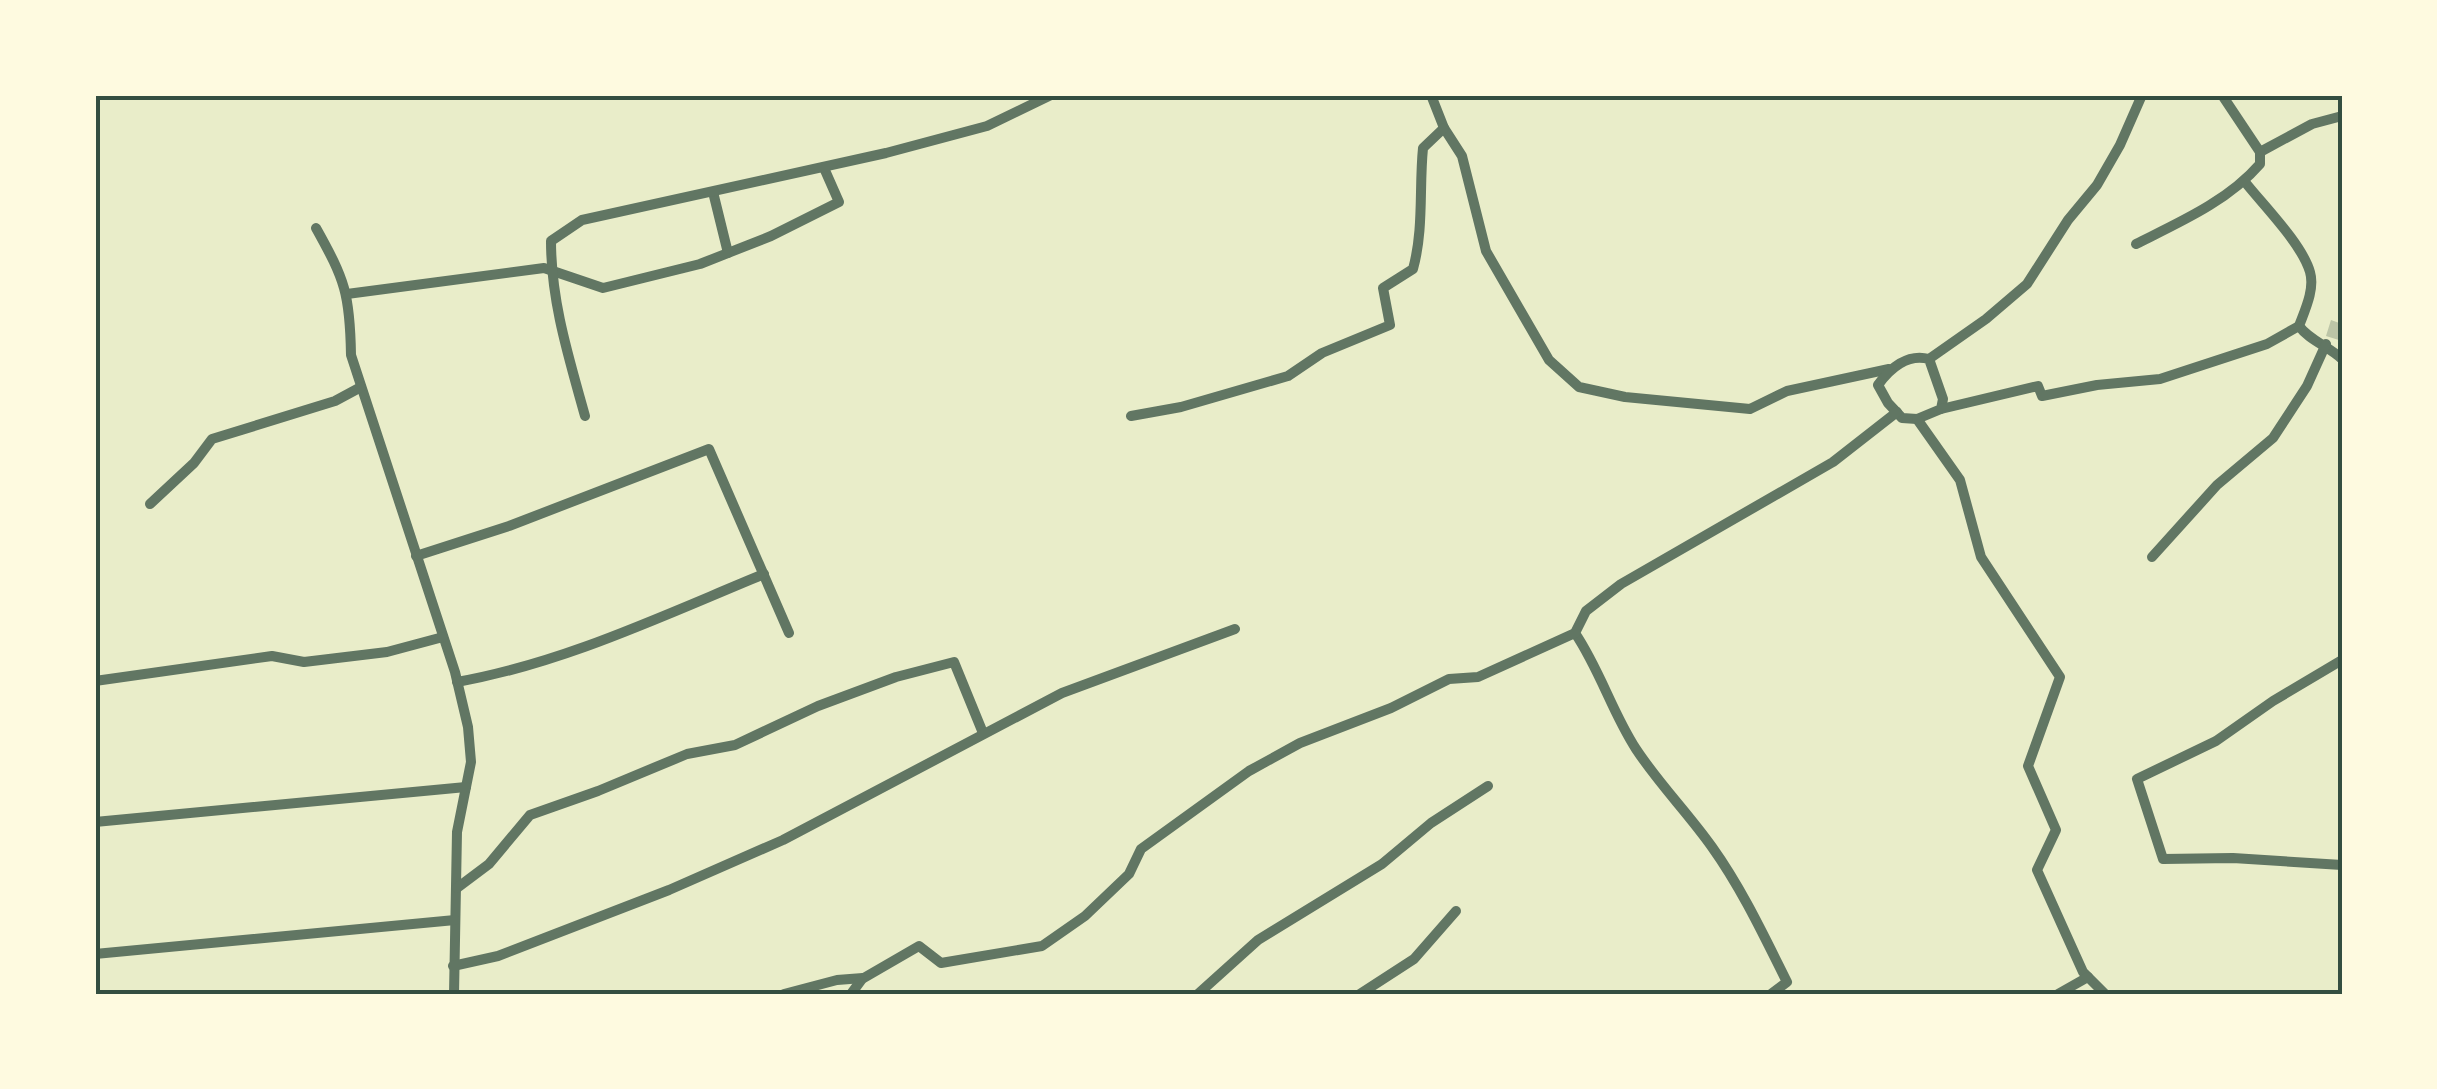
<svg xmlns="http://www.w3.org/2000/svg" width="2437" height="1089" font-family="'Playfair Display',serif">
<rect width="100%" height="100%" fill="#e9edc9"/>
<path fill="#bcc5a7" d="M2331 320 2342 324V341L2326 336Z"/>
<g fill="none" stroke-linecap="round" stroke-linejoin="round">
<g stroke="#617663" stroke-width="10">
<path d="M1431 95 1444 128 1462 156 1486 251 1549 360 1579 387 1625 397 1750 409 1787 391 1889 369"/>
<path d="M2260 152 2312 124 2342 116"/>
<path d="M2245 182C2264 206 2302 244 2310 272 2315 289 2305 310 2299 326 2309 340 2328 346 2342 359"/>
<path d="M713 192 728 253"/>
<path d="M316 228C345 280 350 294 351 355L455 672 468 727 471 762 457 832 454 994"/>
<path d="M2136 244C2180 222 2228 201 2260 164V152L2222 95"/>
<path d="M347 294 544 268 603 288 700 264 771 236 839 202 824 168"/>
<path d="M1929 359 1943 399 1941 409 1917 419 1902 418 1888 403 1878 385C1890 368 1908 353 1929 359L1986 319 2027 284 2068 220 2097 185 2120 145 2142 95"/>
<path d="M1941 409 2038 386 2042 396 2097 385 2160 379 2267 344 2299 326"/>
<path d="M585 416C569 358 551 302 551 241L582 220 886 153 987 126 1051 95"/>
<path d="M1131 416 1181 407 1288 376 1322 353 1390 325 1383 288 1413 269C1424 229 1419 188 1423 148L1444 128"/>
<path d="M1917 419 1960 480 1981 557 2060 677 2028 766 2056 830 2037 870 2083 972 2105 994"/>
<path d="M150 504 194 463 212 439 335 401 361 387"/>
<path d="M416 556 509 526 709 449 789 633"/>
<path d="M2152 557 2217 485 2273 438 2307 386 2326 344"/>
<path d="M1575 633C1600 670 1612 712 1636 749 1659 784 1688 813 1712 847 1742 889 1764 936 1787 982L1771 994"/>
<path d="M2342 660 2273 701 2216 741 2137 779 2163 859 2233 858 2342 865"/>
<path d="M95 681 272 656 304 662 387 652 443 637"/>
<path d="M457 682C564 663 664 615 764 574"/>
<path d="M95 822 466 787"/>
<path d="M457 888 489 864 530 815 598 791 687 754 735 745 818 706 896 677 954 662 983 733"/>
<path d="M95 954 455 920"/>
<path d="M453 966 498 956 669 890 783 840 1062 693 1235 629"/>
<path d="M784 994 837 980 863 978"/>
<path d="M851 994 862 979 919 946 941 963 1042 946 1085 916 1129 874 1141 849 1249 771 1300 743 1391 708 1449 679 1478 677 1575 633 1586 611 1621 584 1833 462 1897 412"/>
<path d="M1198 994 1258 940 1382 864 1431 823 1488 786"/>
<path d="M1360 994 1414 959 1456 911"/>
<path d="M2058 994 2088 977"/>
</g>
</g>
<rect width="2437" height="1089" fill="none" stroke="#fefae0" stroke-width="195"/>
<rect x="98" y="98" width="2242" height="894" fill="none" stroke="#344e41" stroke-width="4"/>
</svg>
